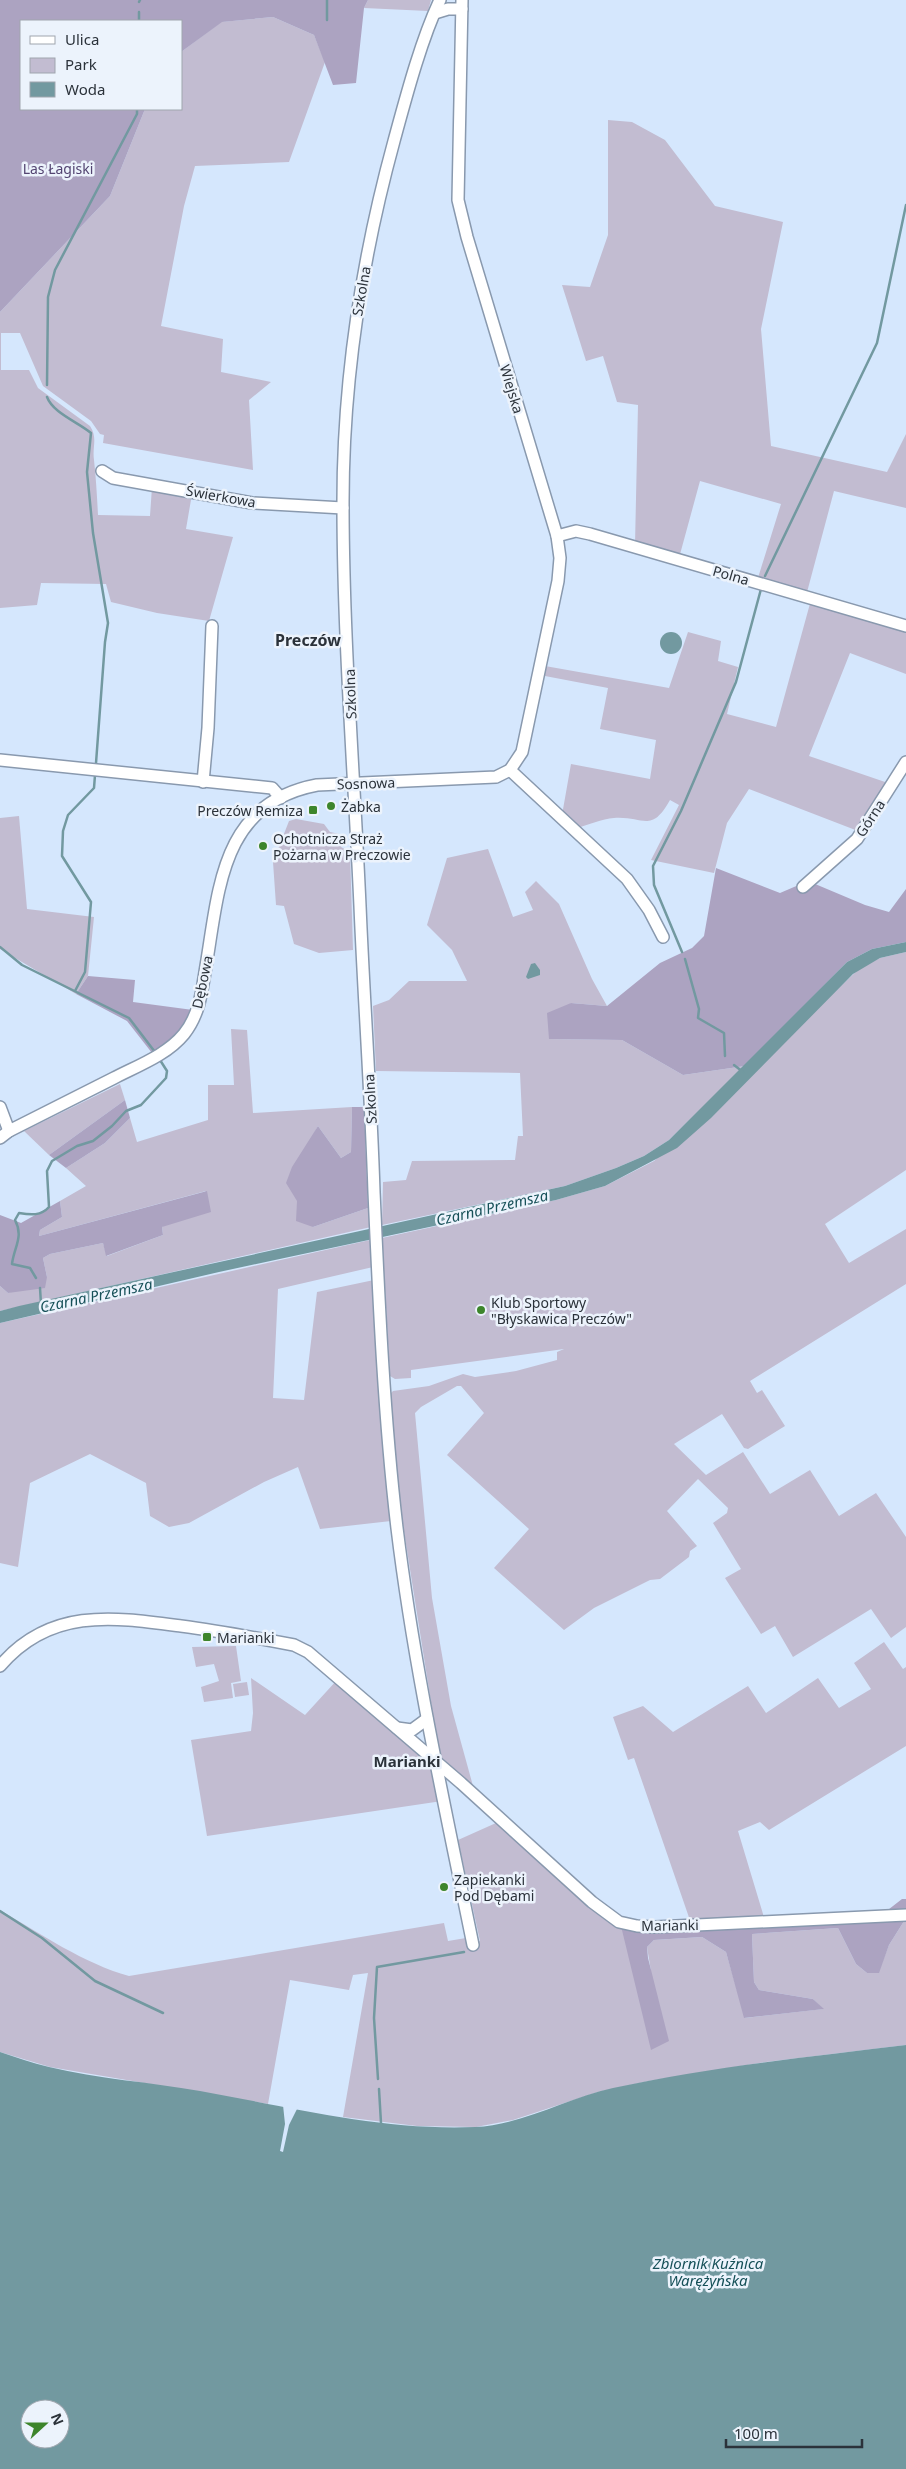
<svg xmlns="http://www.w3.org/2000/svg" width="906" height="2469" font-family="'Noto Sans',sans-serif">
<rect width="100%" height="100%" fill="#d5e7fd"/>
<g fill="#c2bcd1">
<path d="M368 0H431L428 11 364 8Z"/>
<path d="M273 17 314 35 325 62 289 162 195 166 184 206 161 326 223 339 221 372 271 382 249 400 253 470 103 443 104 435 100 434 91 421 43 386 20 333H1V370H29L38 388 90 426C98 438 92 447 94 460 96 478 97 496 98 515L150 516 152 487 192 494 186 529 233 537 209 621 157 613 111 602 106 584 41 583 37 605 0 608V312L110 196 145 109H181V52L221 22Z"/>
<path d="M608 120 632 122 665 140 715 206 783 222 761 329 771 446 887 472 906 434V508L834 491 806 596 757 581 781 504 700 481 679 558 635 545 638 405 617 402 603 356 586 361 562 285 590 287 608 235Z"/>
<path d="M811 600 906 630V674L850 653 809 756 888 783 858 831 749 789 727 823 714 873 651 860 679 805 670 800C651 834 644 816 614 818 602 819 588 825 577 828L562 815 571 764 650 779 656 740 600 729 608 688 545 676V666L669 688 688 632 721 641 718 661 738 667 727 714 776 727Z"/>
<path d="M19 816 27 909 94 917 88 976 76 994 0 949V818Z"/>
<path d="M296 819 324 824 330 832 344 835 341 847 350 852 353 950 319 953 294 944 284 906 276 905 273 862 289 821Z"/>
<path d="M488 849 513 917 533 910 525 892 536 881 559 904 592 979 607 1006 571 1003 549 1039 622 1040 683 1075 745 1066 669 1140 644 1156 616 1168 565 1186 382 1225 383 1182 406 1180 412 1161 515 1160 518 1136H523L520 1073 376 1071 373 1006 389 1000 409 981H467L452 950 427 925 447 858Z"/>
<path d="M906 952V1170L825 1224 849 1263 906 1229V1284L750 1381 757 1393 762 1390 785 1426 748 1449 744 1448 722 1414 674 1444 706 1475 743 1452 770 1494 810 1470 839 1516 876 1493 906 1537V1627L891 1638 871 1609 793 1657 775 1626 761 1634 725 1578 741 1569 713 1523 727 1513 728 1508 698 1479 667 1511 697 1546 690 1551 689 1557 660 1579 650 1580 594 1608 564 1630 494 1568 529 1529 447 1455 484 1413 461 1386H457L421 1407 415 1413 432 1598 451 1706 473 1786 457 1776 440 1759 400 1506 390 1394 393 1391 429 1386 463 1374 475 1377 516 1371 557 1360V1352L564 1349 411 1370V1378L395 1379 390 1376 382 1238 556 1200 605 1186 654 1161 861 967 880 958Z"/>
<path d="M231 1029 247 1030 253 1113 352 1107 351 1152 341 1158 318 1126 287 1183 313 1227 368 1208 371 1227 0 1311V1286L8 1293 47 1277 43 1258 50 1254 103 1243 107 1256 163 1235 162 1227 206 1191 39 1236 40 1230 62 1217 60 1201 86 1186 66 1168 105 1143 130 1118 137 1142 208 1120V1085H234Z"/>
<path d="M120 1084 125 1100 49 1155 24 1131Z"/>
<path d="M370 1240 373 1267 278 1289 273 1398 304 1400 317 1292 374 1280 391 1521 320 1529 298 1467 264 1482 189 1523 169 1527 150 1516 146 1483 90 1454 30 1483 18 1567 0 1563V1323Z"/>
<path d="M884 1642 903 1669 906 1667V1746L769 1830 760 1822 738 1831 766 1924 693 1929 634 1758 628 1760 613 1717 643 1706 673 1732 748 1686 766 1713 818 1678 839 1708 871 1689 854 1663Z"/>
<path d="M236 1646 241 1681 231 1683 233 1698 204 1702 201 1687 219 1681 214 1664 196 1667 192 1647Z"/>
<path d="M251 1678 305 1715 337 1680 431 1763 442 1801 207 1836 191 1740 251 1731 253 1713Z"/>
<path d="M247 1682 249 1695 235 1697 233 1684Z"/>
<path d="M496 1823 571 1888 621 1926 651 1971 647 1947 654 1940 702 1937 726 1952 745 2018 823 2009 813 1999 759 1990 754 1982 752 1934 838 1928 856 1964 867 1973H878L889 1945 906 1918V2045L766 2062 649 2081 598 2092 513 2120 476 2127 417 2126 343 2117 368 1973 353 1975 349 1990 290 1980 268 2104 50 2067 0 2052V1910C39 1933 85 1964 129 1976L444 1923 448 1941 466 1938 470 1944 480 1941 458 1840Z"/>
</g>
<g fill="#aca3c1">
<path d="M0 0H368L364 8 356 83 333 85 314 35 273 17 222 22 181 52V21H21V109H145L110 196 0 312Z"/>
<path d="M716 868 780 893 808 881 865 905 889 912 906 889V942L872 949 847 962 745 1066 683 1075 622 1040 549 1039 547 1013 571 1003 607 1006 660 963 692 948 704 936Z"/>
<path d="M88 976 135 980 133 1002 193 1010 170 1043 152 1053 127 1021 76 994Z"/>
<path d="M125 1100 130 1118 105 1143 66 1168 49 1155Z"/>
<path d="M352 1107H364L368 1208 313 1227 296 1221 297 1201 286 1183 292 1167 318 1126 341 1158 351 1152Z"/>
<path d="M207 1191 211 1212 162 1227 163 1235 106 1256 103 1243 50 1254 43 1258 47 1277 45 1288 8 1293 0 1286V1215L21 1223 60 1201 62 1217 40 1230 39 1236Z"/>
<path d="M902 1899H906V1918L889 1945 879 1973H867L856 1964 838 1928 752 1934 754 1982 759 1990 813 1999 824 2009 744 2018 726 1952 702 1937 654 1940 647 1947 648 1958 669 2041 651 2050 621 1926 639 1932H650L875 1920Z"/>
</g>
<g fill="#7299a0" fill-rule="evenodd">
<circle cx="671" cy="643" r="11"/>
<path d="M906 942V952L880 958 853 974 711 1118 677 1148 605 1186 556 1200 219 1272 0 1323V1311L19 1306 565 1186 616 1168 644 1156 669 1140 847 962 872 949Z"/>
<path d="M535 963 540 970V975L528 979 526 977 531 964Z"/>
<path d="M906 2045V2469H0V2052C16 2057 32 2063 49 2067 98 2079 150 2082 200 2091 290 2107 382 2131 475 2127 522 2125 567 2098 613 2088 709 2067 808 2057 906 2045ZM30 2409H60V2439H30Z"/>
</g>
<path fill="#d5e7fd" d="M283 2105 298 2107 289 2125 283 2152 280 2151 285 2124Z"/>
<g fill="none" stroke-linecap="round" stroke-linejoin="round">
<g stroke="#7299a0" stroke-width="2.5">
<path d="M327 0V20"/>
<path d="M139 2 140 0"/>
<path d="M139 21V12"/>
<path d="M47 385 48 297 55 270 137 114V109"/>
<path d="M47 397C53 413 78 422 91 433L87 472 93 533 108 623 105 642 96 763"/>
<path d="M765 576 877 343 906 205"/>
<path d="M0 947 22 965 129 1018 155 1052"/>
<path d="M682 952 654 885 653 866 681 811 736 682 761 589"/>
<path d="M685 959 699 1009 698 1018 724 1033 725 1056"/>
<path d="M75 991 85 972 91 902 62 856 63 831 68 815 94 788 95 775"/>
<path d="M734 1065 743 1072"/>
<path d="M36 1278 30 1268 12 1264C14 1247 24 1237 15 1220L19 1213C31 1215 41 1216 49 1207L47 1171 52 1161 77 1146 93 1141 112 1126 126 1111 141 1105 166 1078 167 1071 160 1060"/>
<path d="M40 1288 41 1304"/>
<path d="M0 1911 42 1938 95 1981 163 2013"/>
<path d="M378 2079 374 2018 377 1967 464 1952"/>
<path d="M379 2089 381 2123"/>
</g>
<g stroke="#8999ae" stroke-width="14">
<g id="minor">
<path d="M440 0C421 40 406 97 394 141 362 258 343 380 343 502 343 636 354 772 360 906 364 1002 371 1097 374 1192 379 1304 384 1417 397 1528 414 1668 445 1807 473 1945"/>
<path d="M435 13 448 9H462"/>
<path d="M102 471 113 478 252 503 343 508"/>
<path d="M557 536 576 531 590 534 906 626"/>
<path d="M0 760 272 788 281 798"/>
<path d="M510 770 627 879 649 910 663 937"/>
<path d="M203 782 208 728 212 626"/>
<path d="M803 887 857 839 906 762"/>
<path d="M0 1107 9 1131"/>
<path d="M0 1138 9 1131C44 1113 79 1096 114 1078 137 1066 167 1055 184 1034 200 1014 202 990 206 966 219 889 221 803 317 785L496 777 510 770 522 752 558 581 560 558 557 536 467 237 458 200 462 0"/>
<path d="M0 1666C50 1607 114 1617 181 1626 219 1631 257 1638 294 1645L308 1652 461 1783 592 1902 619 1922 637 1926 655 1927 906 1915"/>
<path d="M397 1728 412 1730 427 1719"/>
</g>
</g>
<use href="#minor" stroke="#fff" stroke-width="11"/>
</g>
<g fill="#3d852b" stroke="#ecf3fc" stroke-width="2">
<circle cx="331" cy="806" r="5"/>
<rect x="308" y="805" width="10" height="10" rx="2.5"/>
<circle cx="263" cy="846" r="5"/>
<circle cx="481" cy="1310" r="5"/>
<rect x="202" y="1632" width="10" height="10" rx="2.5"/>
<circle cx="444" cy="1887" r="5"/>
</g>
<g text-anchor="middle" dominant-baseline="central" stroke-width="5" stroke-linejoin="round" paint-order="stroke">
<g font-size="14" fill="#534471" stroke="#ecf3fc">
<text x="58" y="168">Las Łagiski</text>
</g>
<g font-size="14" fill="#2b323a" stroke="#ecf3fc">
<text transform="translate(361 291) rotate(-80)">Szkolna</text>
<text transform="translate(512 389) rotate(73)">Wiejska</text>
<text transform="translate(221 496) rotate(10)">Świerkowa</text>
<text transform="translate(731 575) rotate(16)">Polna</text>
<text transform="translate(350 694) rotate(-92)">Szkolna</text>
<text transform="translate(366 783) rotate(-2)">Sosnowa</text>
<text transform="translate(870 818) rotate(-57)">Górna</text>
<text transform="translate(202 982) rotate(-78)">Dębowa</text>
<text transform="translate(370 1099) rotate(-93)">Szkolna</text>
<text transform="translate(670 1925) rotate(-1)">Marianki</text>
</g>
<g font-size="14" fill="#2b323a" stroke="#ecf3fc" text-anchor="start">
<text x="341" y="806">Żabka</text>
<text x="303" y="810" text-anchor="end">Preczów Remiza</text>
<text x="273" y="838">Ochotnicza Straż<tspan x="273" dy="16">Pożarna w Preczowie</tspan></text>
<text x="491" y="1302">Klub Sportowy<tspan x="491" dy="16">"Błyskawica Preczów"</tspan></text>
<text x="217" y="1637">Marianki</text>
<text x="454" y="1879">Zapiekanki<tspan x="454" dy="16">Pod Dębami</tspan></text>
</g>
<g font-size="15" font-style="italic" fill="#165058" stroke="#ecf3fc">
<text transform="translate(492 1207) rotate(-13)">Czarna Przemsza</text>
<text transform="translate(96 1295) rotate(-12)">Czarna Przemsza</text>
<text x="708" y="2263">Zbiornik Kuźnica<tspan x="708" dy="17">Warężyńska</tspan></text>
</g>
<g font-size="15" font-weight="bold" fill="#2b323a" stroke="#ecf3fc">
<text x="407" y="1761">Marianki</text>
</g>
<g font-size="16" font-weight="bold" fill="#2b323a" stroke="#ecf3fc">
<text x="308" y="640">Preczów</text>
</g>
</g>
<rect x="20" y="20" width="162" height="90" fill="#ecf3fc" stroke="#9fa6ae"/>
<rect x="30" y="36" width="25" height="8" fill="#ffffff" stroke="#9fa6ae"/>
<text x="65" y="45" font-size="15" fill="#2b323a">Ulica</text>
<rect x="30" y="58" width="25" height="15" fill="#c2bcd1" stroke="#9fa6ae"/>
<text x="65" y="70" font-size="15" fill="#2b323a">Park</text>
<rect x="30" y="82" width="25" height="15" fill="#7299a0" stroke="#9fa6ae"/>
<text x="65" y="95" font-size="15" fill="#2b323a">Woda</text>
<g transform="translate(45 2424) rotate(69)"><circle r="24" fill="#ecf3fc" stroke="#9fa6ae"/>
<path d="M0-4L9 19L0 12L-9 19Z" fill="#3d852b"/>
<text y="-8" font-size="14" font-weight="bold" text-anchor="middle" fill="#2b323a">N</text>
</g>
<path d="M726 2439v8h136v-8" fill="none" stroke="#2b323a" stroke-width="2.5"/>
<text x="734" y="2439" font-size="15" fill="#2b323a" stroke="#ecf3fc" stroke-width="4" paint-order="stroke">100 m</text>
</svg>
